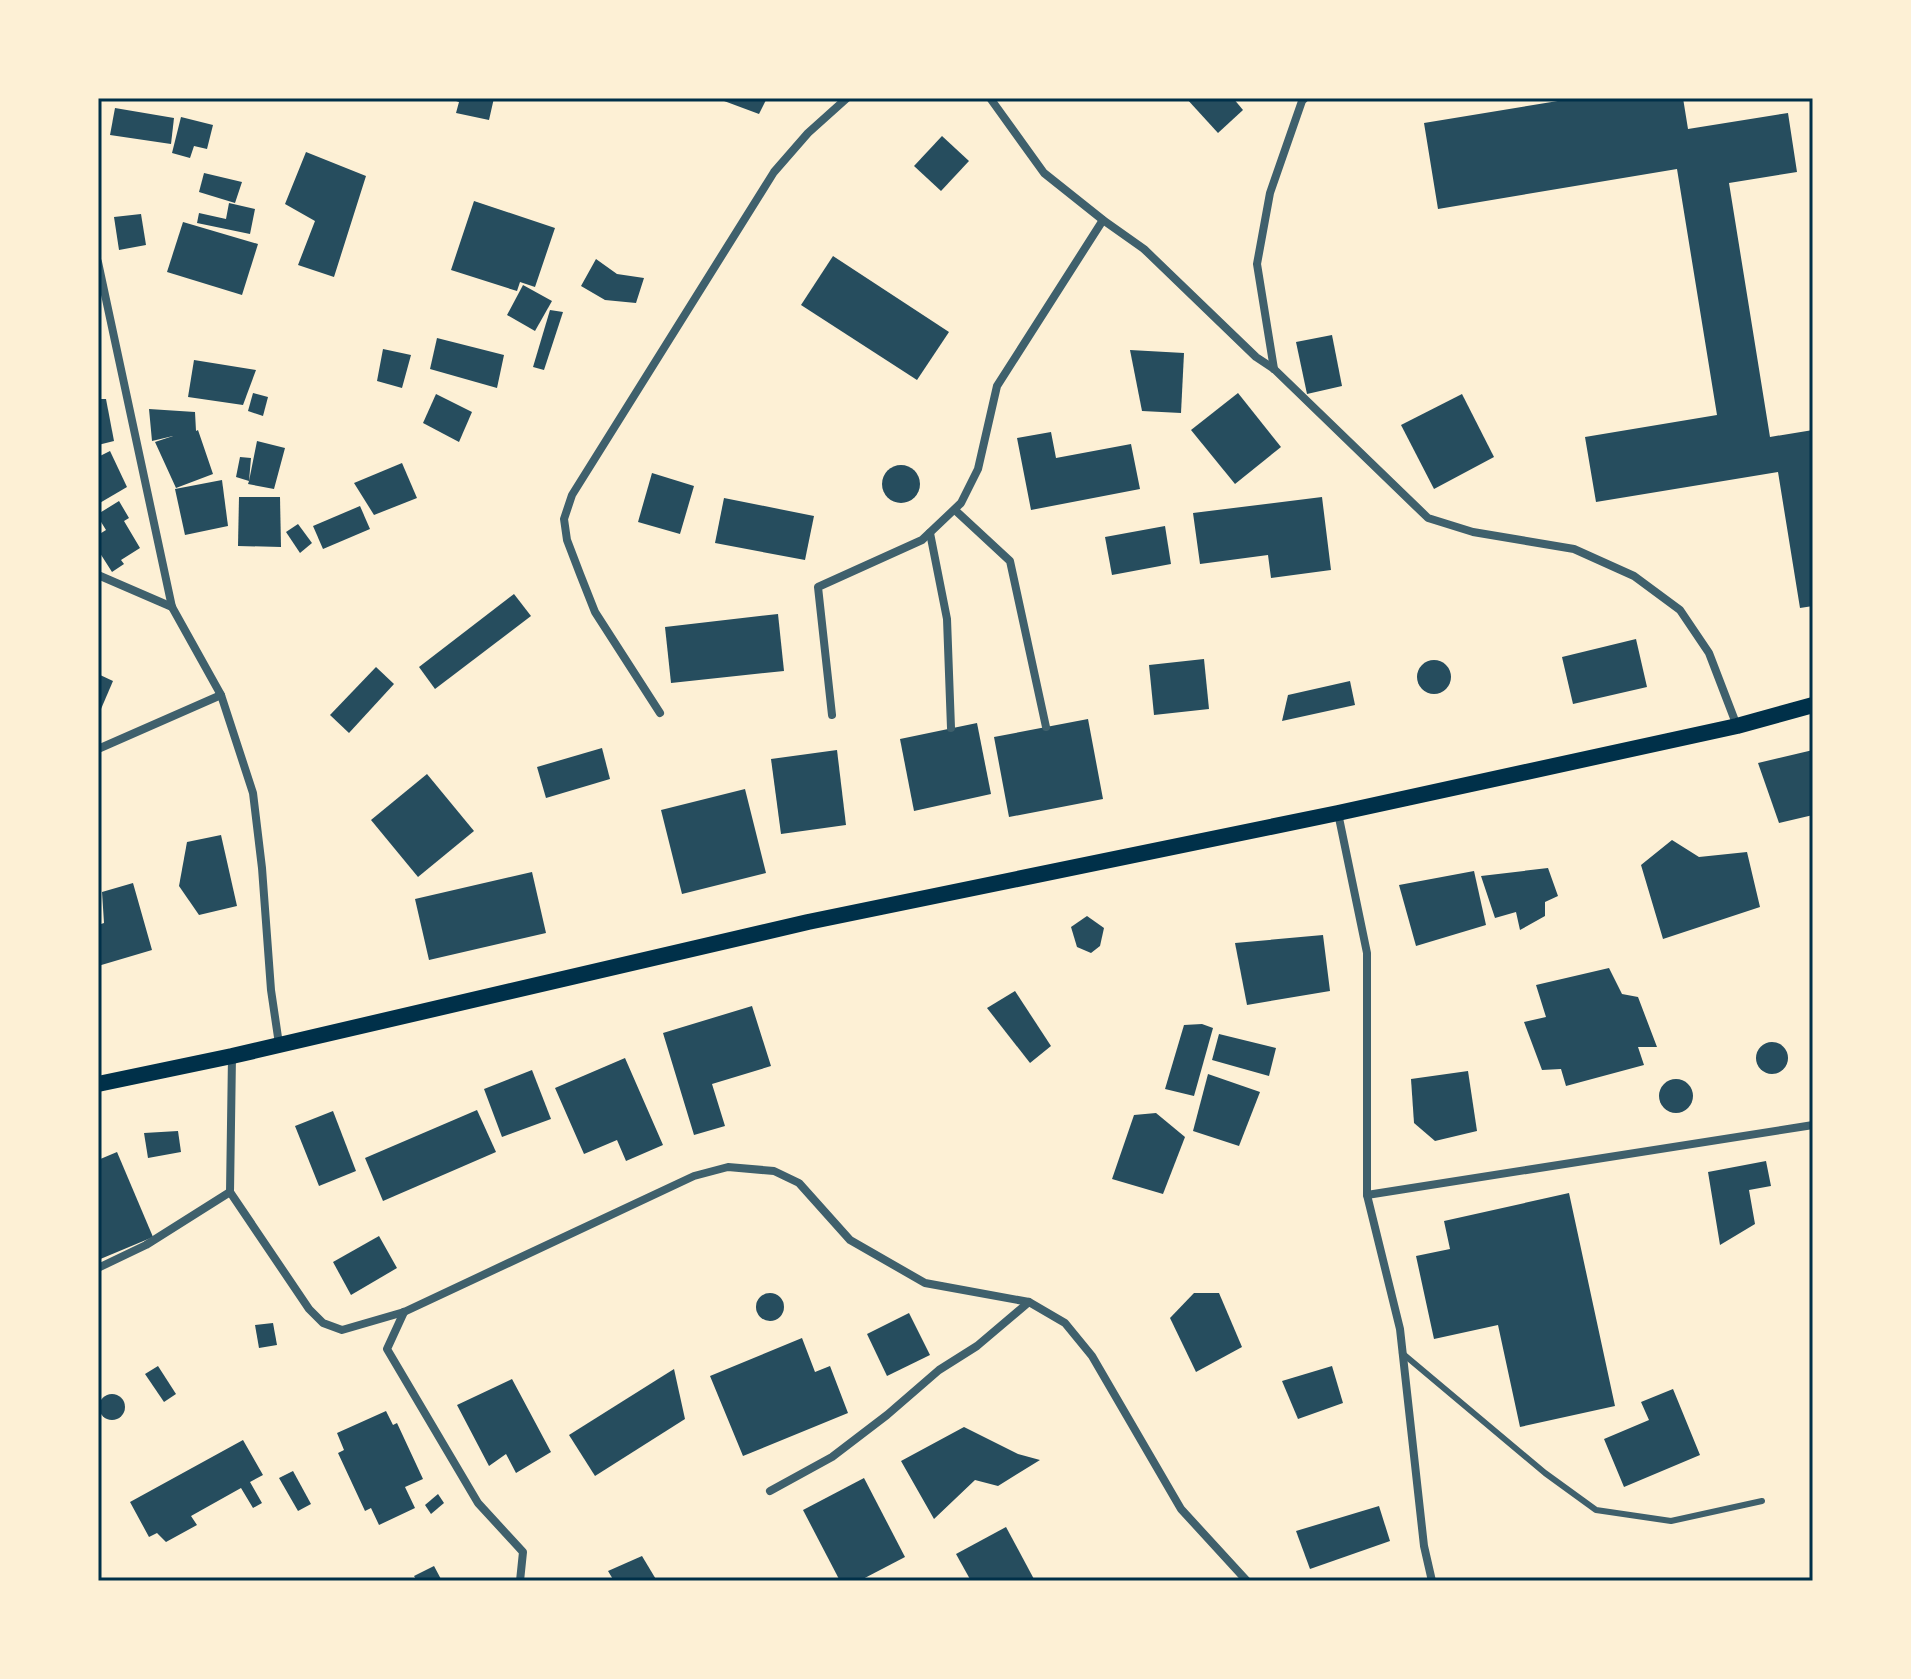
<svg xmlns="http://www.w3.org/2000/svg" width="1911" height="1679" font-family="Georgia,serif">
<rect width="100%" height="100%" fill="#fdf0d5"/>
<g fill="#264d5e">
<path d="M447 98H494L489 120 456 113 459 102Z"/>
<path d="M716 98H767L759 114Z"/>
<path d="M1186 98H1233L1243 110 1218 133Z"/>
<path d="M1576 98H1683L1688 129 1788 113 1797 172 1729 183 1770 437 1813 430V606L1800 608 1778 472 1596 502 1585 437 1717 415 1677 169 1438 209 1424 123Z"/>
<path d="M115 108 174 118 171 144 110 135Z"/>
<path d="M181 117 213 125 207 149 194 146 190 158 172 153Z"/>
<path d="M942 136 969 161 941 191 914 166Z"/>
<path d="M306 152 366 176 334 277 298 265 315 221 285 204Z"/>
<path d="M204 173 242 182 235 203 199 192Z"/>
<path d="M474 201 555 228 535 287 520 282 517 291 451 270Z"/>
<path d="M229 203 255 209 250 234 197 223 199 213 226 219Z"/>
<path d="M141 214 146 245 119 250 114 217Z"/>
<path d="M183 222 258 244 242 295 167 272Z"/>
<path d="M833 256 949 332 917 380 801 305Z"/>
<path d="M596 259 617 274 644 278 636 303 605 300 581 286Z"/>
<path d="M523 285 552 301 535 331 507 315Z"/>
<path d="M550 310 563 312 544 370 533 367Z"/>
<path d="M1332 335 1342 386 1307 394 1296 342Z"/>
<path d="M437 338 504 355 497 388 430 369Z"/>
<path d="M383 349 411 355 402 388 377 381Z"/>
<path d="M1130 350 1184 353 1181 413 1142 411Z"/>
<path d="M194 360 256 370 243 405 188 397Z"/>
<path d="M253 393 268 397 263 416 248 411Z"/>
<path d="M1238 393 1281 447 1235 484 1191 430Z"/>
<path d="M436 394 472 412 459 442 423 423Z"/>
<path d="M1462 394 1494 457 1434 489 1401 425Z"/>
<path d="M98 399H106L114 441 98 445Z"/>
<path d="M149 409 195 412 196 431 198 430 213 474 176 488 155 442 173 436 152 441Z"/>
<path d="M1051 432 1056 458 1131 444 1140 489 1031 510 1017 438Z"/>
<path d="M257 441 285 448 274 489 248 484 249 481 236 477 240 457 251 458 249 481Z"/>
<path d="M110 451 127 487 98 504V457Z"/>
<path d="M402 463 417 498 374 515 354 483Z"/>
<circle cx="901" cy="484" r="19"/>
<path d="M652 473 694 486 680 534 638 522Z"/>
<path d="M222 480 228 526 185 535 175 489Z"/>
<path d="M239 497H280L281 547 238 546Z"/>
<path d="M1322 497 1331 570 1271 578 1268 555 1200 564 1193 513Z"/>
<path d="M724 498 814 516 805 560 715 543Z"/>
<path d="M119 501 129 518 124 521 140 548 121 560 124 564 112 572 98 550V535L106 530 98 517V514Z"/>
<path d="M360 506 370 529 323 549 313 526Z"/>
<path d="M298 524 312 543 300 553 286 532Z"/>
<path d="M1165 526 1171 564 1112 575 1105 537Z"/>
<path d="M514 594 531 616 435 689 419 667Z"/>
<path d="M778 614 784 671 671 683 665 627Z"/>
<path d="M1636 639 1647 687 1573 704 1562 657Z"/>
<path d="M1204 659 1209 709 1154 715 1149 665Z"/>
<circle cx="1434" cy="677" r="17"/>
<path d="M376 667 394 684 349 733 330 715Z"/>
<path d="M98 674 113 681 98 716Z"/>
<path d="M1350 681 1355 705 1282 721 1288 695Z"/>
<path d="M1088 719 1103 799 1009 817 994 737Z"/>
<path d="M977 723 991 794 914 811 900 739Z"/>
<path d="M602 748 610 779 546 798 537 767Z"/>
<path d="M837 750 846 825 781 834 771 759Z"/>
<path d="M1813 750V815L1779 823 1758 763Z"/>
<path d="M427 774 474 831 418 877 371 820Z"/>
<path d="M745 789 766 873 682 894 661 810Z"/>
<path d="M221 835 237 906 199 915 179 886 187 842Z"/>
<path d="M1672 840 1699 857 1747 852 1760 907 1663 939 1641 865Z"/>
<path d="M1548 868 1558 896 1545 902V916L1520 930 1516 912 1495 918 1481 876Z"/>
<path d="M1474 871 1486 925 1416 946 1399 885Z"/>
<path d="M532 872 546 933 429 960 415 899Z"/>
<path d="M133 883 152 950 98 966V925L104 923 102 892Z"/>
<path d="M1087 916 1104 928 1100 946 1091 953 1077 947 1071 927Z"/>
<path d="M1323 935 1330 991 1247 1005 1235 943Z"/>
<path d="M1609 968 1622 994 1638 997 1657 1047H1638L1644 1065 1566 1086 1561 1069 1542 1070 1524 1022 1546 1017 1536 985Z"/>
<path d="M1015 991 1051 1046 1030 1063 987 1008Z"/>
<path d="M752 1006 771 1066 712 1084 725 1126 694 1135 663 1033Z"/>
<path d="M1202 1024 1213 1028 1194 1096 1165 1089 1184 1025Z"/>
<path d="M1219 1034 1276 1048 1269 1076 1212 1060Z"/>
<circle cx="1772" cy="1058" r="16"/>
<path d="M625 1058 663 1145 626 1161 617 1140 584 1154 555 1088Z"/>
<path d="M532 1070 551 1119 502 1137 484 1089Z"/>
<path d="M1468 1071 1477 1131 1435 1141 1414 1123 1411 1079Z"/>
<path d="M1208 1074 1260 1092 1239 1146 1193 1131Z"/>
<circle cx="1676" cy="1096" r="17"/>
<path d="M477 1110 496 1152 383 1201 365 1158Z"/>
<path d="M333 1111 356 1171 319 1186 295 1126Z"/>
<path d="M1156 1113 1185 1137 1163 1194 1112 1179 1134 1115Z"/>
<path d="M178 1131 181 1152 148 1158 144 1133Z"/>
<path d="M117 1152 153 1237 98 1260V1160Z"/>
<path d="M1766 1161 1771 1186 1749 1190 1755 1224 1720 1245 1708 1172Z"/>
<path d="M1569 1193 1615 1406 1520 1427 1498 1325 1434 1339 1416 1256 1450 1249 1444 1221Z"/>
<path d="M379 1236 397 1268 351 1295 333 1262Z"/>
<path d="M1194 1293H1219L1242 1347 1196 1372 1170 1318Z"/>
<circle cx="770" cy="1307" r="14"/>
<path d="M909 1313 930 1355 887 1376 867 1334Z"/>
<path d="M273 1323 277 1345 259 1348 255 1325Z"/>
<path d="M802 1338 815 1372 830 1366 848 1413 743 1456 710 1376Z"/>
<path d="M158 1366 176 1394 164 1402 145 1374Z"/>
<path d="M1332 1366 1343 1403 1298 1419 1282 1381Z"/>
<path d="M674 1369 685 1419 595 1476 569 1435Z"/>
<path d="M512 1379 551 1452 516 1473 506 1454 489 1466 457 1405Z"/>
<path d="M1673 1389 1700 1455 1624 1487 1604 1439 1649 1420 1641 1402Z"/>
<circle cx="112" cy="1407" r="13"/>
<path d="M386 1411 393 1425 397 1423 423 1479 405 1487 415 1508 379 1525 371 1508 365 1511 338 1453 344 1450 337 1433Z"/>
<path d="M964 1427 1018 1454 1040 1460 998 1486 975 1480 934 1519 901 1461Z"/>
<path d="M243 1440 263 1475 250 1482 262 1503 253 1508 241 1488 191 1516 197 1525 166 1542 157 1533 149 1537 130 1502Z"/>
<path d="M293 1471 311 1504 298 1511 279 1478Z"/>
<path d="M864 1478 905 1557 859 1581H840L803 1510Z"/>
<path d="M438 1494 444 1503 431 1514 425 1505Z"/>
<path d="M1379 1506 1390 1541 1310 1569 1296 1531Z"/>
<path d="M1006 1527 1035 1581H971L956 1554Z"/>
<path d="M642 1556 657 1581H614L608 1571Z"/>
<path d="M434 1566 442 1581H417L414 1576Z"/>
</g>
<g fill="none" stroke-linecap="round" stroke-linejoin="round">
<path stroke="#3f606c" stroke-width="6" d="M1402 1353 1545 1473 1596 1510 1671 1521 1762 1501"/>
<g stroke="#3f606c" stroke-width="8">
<path d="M990 98 1044 173 1103 220 1144 249 1256 357 1274 369 1428 518 1473 532 1574 549 1634 576 1680 610 1709 653 1737 726"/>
<path d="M98 262 172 607 221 695 253 793 262 868 271 990 279 1044"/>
<path d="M1274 369 1257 264 1270 193 1302 101 1305 98"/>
<path d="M955 510 1010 561 1046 727"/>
<path d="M930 533 947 619 951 728"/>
<path d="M98 575 172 607"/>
<path d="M660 713 595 612 580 574 567 540 564 519 572 495 774 172 808 133 847 98"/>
<path d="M832 715 818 587 922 540 961 503 978 469 997 386 1103 220"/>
<path d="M98 749 221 695"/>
<path d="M1338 813 1367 953V1195L1400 1329 1424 1546 1432 1581"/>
<path d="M232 1056 230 1192 309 1309 323 1323 342 1330 404 1312 694 1176 728 1167 774 1171 799 1183 850 1240 925 1283 1029 1302 1065 1323 1092 1356 1181 1509 1247 1581"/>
<path d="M1367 1195 1813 1125"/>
<path d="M98 1268 146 1245 230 1192"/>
<path d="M404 1312 387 1349 478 1503 523 1552 520 1581"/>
<path d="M770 1491 832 1457 887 1415 939 1370 977 1346 1029 1302"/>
</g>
<path stroke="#003049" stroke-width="16" d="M98 1084 232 1056 808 922 1338 813 1737 726 1813 705"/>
</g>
<rect width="1911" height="1679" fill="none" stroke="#fdf0d5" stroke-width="200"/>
<rect x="100" y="100" width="1711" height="1479" fill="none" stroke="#003049" stroke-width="3"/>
</svg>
